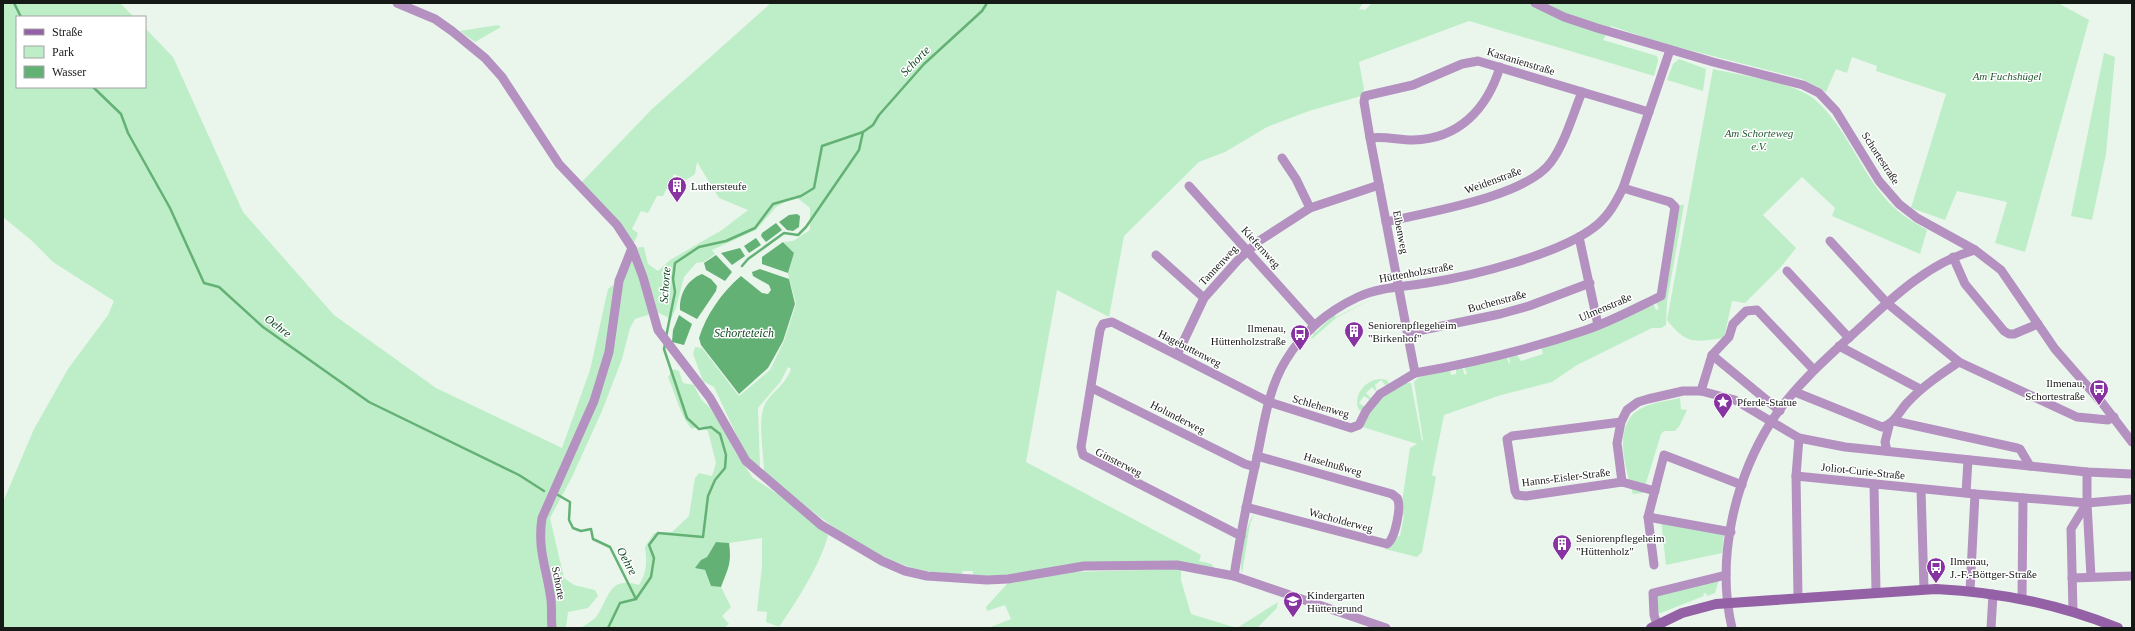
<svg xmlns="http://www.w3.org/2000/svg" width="2135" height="631" font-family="Georgia,serif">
<rect width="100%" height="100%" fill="#eaf6ec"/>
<g fill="#beeec7" fill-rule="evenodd">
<path d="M3 3H120L134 17H17V87H145V28L173 57 243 212 334 315 436 388 562 448 590 370 608 289 619 281 632 248 578 186 652 109 771 3H1363L1359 9 1365 10 1372 3H2058L2089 20 2025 252 1995 243 2007 202 1957 191 1945 220 1911 208 1946 94 1876 71 1877 66 1852 57 1847 73 1836 69 1826 92 1802 79 1662 43 1611 26 1603 40 1657 56 1658 61 1654 76 1469 21 1359 62 1364 89 1361 96 1309 111 1267 127 1225 152 1199 162 1124 236 1109 317 1057 290 1026 462 1201 555 1199 561 1212 564 1215 570 1090 562 1007 575 973 577V571H963L961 575C943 573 924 572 907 566 852 547 808 508 764 472 764 454 757 420 765 404 773 390 785 386 791 369L788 367 781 381 758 408 760 467 756 468 744 451 714 387 703 381 693 354 695 347 702 348 739 396 770 370 784 341 796 304 788 274 794 253 784 242 793 241 810 230V208L795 196 776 207 756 230 712 250 715 254 704 262 696 263 684 277 676 308 671 319 657 312 635 319 630 328 622 359 602 411 572 477 550 518 564 578 574 585 595 590 598 596 588 608 568 612 566 628H3V502L34 429 68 369 108 315 114 301 53 262 31 240 3 217ZM697 162 719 198 748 210 722 230 670 260 658 271 648 264 644 247 632 248 638 233 632 229 641 211 648 213 657 196H663L674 174 686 180 695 174Z"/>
<path d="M498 25 501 27 475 42 460 31Z"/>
<path d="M2104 53 2115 57 2106 154 2092 220 2071 216Z"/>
<path d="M1679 59 1706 69 1703 91 1667 80 1673 64Z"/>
<path d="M1713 69C1739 75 1789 82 1810 96 1842 119 1858 166 1884 197 1895 211 1911 221 1927 230L1920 254 1832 216 1835 208 1802 177 1763 215 1796 248 1780 268 1745 303 1732 301 1724 338C1694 342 1687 345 1667 320Z"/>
<path d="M1677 205H1684L1667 302 1666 325 1661 328H1652L1577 365 1552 382 1501 395 1444 415 1432 475 1436 477 1422 552 1417 557 1385 549 1395 537 1400 536 1404 515H1400L1410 448 1417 444 1363 427C1372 402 1384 395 1406 383H1411L1422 441 1423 440 1414 382 1419 377 1450 370 1451 375 1456 374V369L1462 367 1465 375 1467 373 1464 367 1507 357 1509 364 1510 363 1509 356 1517 355 1521 361 1543 354 1541 347 1653 303 1656 310 1659 309 1656 302Z"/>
<path d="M1376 297 1336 318 1312 339 1311 338 1314 334 1312 333 1316 332 1334 315 1336 317Z"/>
<path d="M673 369 679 371 683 383 694 385 701 399 710 408 724 429 735 452 753 478 787 500 828 535C822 562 795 604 779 627L766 622 767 612 757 611 762 566V538L729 543 716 542 707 557 698 569 705 570 711 586 721 587 731 607 722 616 729 624 724 628H581C586 624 595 620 598 614 610 596 609 576 639 585 647 572 647 562 645 547L654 533 672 532 689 516 695 478 699 473 712 476 716 463 708 431 699 426 692 429C681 418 675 393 668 377Z"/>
<path d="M1381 379 1387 380 1389 384 1386 386 1381 380 1375 385 1377 392 1372 387 1366 393 1371 398 1370 400 1364 396 1359 403 1365 407 1362 411 1359 410C1352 395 1366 379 1381 379Z"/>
<path d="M1680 398 1681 409 1687 410 1680 425 1675 431H1664L1661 434 1643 493 1633 494C1626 467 1610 422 1644 407 1654 402 1668 401 1680 398Z"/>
<path d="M1254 515 1250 524 1242 573C1238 563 1246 521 1254 515Z"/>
<path d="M1661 520 1724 533 1722 553 1666 565Z"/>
<path d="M1181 569V580L1191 614 1237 628 1278 602 1277 608 1257 628H988L1011 619 1005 605 987 611 986 607 1007 584 1013 581 1071 572Z"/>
<path d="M1719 580 1715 593 1707 596 1706 593 1703 594 1704 596 1658 614 1656 595Z"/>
</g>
<g fill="#64b176">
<path d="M797 214 800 216 799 227 793 231 787 230 779 222 789 215Z"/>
<path d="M776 223 782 230 766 242 761 236 762 233Z"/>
<path d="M756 238 761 245 749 253 744 246Z"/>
<path d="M783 242 794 253 788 273 762 264V257Z"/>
<path d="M740 248 745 256 732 265 721 253Z"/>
<path d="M716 255 732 272 725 281 706 270 704 263Z"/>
<path d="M760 269 789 279 795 304 783 341 768 368 739 394 701 345 699 338C706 315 722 292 741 276L762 293 768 294 771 290 769 285 753 276 752 272Z"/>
<path d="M702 274 711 279 717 286 716 291 697 319 680 310C679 294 687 280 702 274Z"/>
<path d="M679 315 692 324 684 345 672 342 673 330Z"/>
<path d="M716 542 729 543C732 563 728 569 721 587L711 586 705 570 695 568 701 560 707 557Z"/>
</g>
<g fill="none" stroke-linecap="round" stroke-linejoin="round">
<g stroke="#64b176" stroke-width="2.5">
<path d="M14 3 21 17"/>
<path d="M93 87 121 114 128 133 170 208 204 283 219 287 263 327 369 402 519 475 544 491"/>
<path d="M742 266 748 259 784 233 798 235 806 227 859 150 863 132"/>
<path d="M666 337 675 292 673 279 675 263 699 247 726 241 755 228 773 204 801 196 814 188 822 146 863 132 873 125 879 115 924 64 982 11 987 3"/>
<path d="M558 495 570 502 569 520 573 528 581 531 591 529 593 539 610 547 636 599"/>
<path d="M608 628 620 603 636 599 651 577 654 558 649 545 658 533 703 537 708 496 715 480 725 468 726 455 720 434 711 427 699 429 687 418 664 349 665 344"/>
</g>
<g stroke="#b491c0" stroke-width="9">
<path d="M397 3 435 19 452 31 485 58 502 77 559 164 617 225 632 248 643 277 658 330 710 398 746 461 821 525 882 561 905 571 927 576 987 580 1008 579 1084 566 1177 565 1234 576 1386 628"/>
<path d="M1535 3 1564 17 1597 28 1713 62 1803 85 1819 93 1836 111 1879 181 1899 204 1917 218 1975 250 2001 270 2055 349 2103 404 2132 442"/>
<path d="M1370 138C1385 136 1398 140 1413 140 1459 139 1487 109 1500 67"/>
<path d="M1282 158 1296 179 1310 208"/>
<path d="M1189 186 1314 325"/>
<path d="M1386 222C1428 212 1526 197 1551 162 1565 143 1573 114 1582 92"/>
<path d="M1579 237 1598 325"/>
<path d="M1830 241 1887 303 1959 362 2077 417 2108 420 2114 417"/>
<path d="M1156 255 1204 298"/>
<path d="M1953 257 1965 284 2004 331 2009 334H2014L2038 324"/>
<path d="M1787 271 1849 338"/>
<path d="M1408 333 1500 314 1529 306 1590 283"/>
<path d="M1839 346 1920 389"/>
<path d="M1177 355 1204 298 1238 260 1259 241 1310 208 1379 185"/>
<path d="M1712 355 1780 411"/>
<path d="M1415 373 1370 138 1364 102 1365 96 1413 85 1462 64 1478 61 1649 112"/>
<path d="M1415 373C1473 363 1530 349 1586 330 1612 321 1636 308 1661 296L1675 207 1670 202 1623 188"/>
<path d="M1092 388 1245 464 1255 467"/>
<path d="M1701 391 1712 355 1729 337 1733 324 1746 311 1757 310 1814 370"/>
<path d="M1795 392 1882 427C1895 424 1899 411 1908 402 1923 386 1941 374 1959 362"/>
<path d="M1894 421 2017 448 2020 449 2030 466"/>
<path d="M1621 422 1512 436 1507 439 1515 491 1517 495 1526 496 1622 482 1655 491"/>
<path d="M1799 438 1796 476 1975 494 2087 503 2132 499"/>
<path d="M1887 451 1885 442 1889 426"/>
<path d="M2087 472V503L2091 577"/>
<path d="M1796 476 1798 597"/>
<path d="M1622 482 1617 443 1621 422 1627 410 1638 402 1648 399 1683 391H1701L1735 400 1799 438 1845 447 2087 472 2132 474"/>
<path d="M1874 484 1876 592"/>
<path d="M1921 489 1924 589"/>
<path d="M1966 493 1968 460"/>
<path d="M1246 507 1387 544C1395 539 1402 506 1397 498L1392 494 1257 456"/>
<path d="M1648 517 1731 532"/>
<path d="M1241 536 1083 455 1081 447 1100 330 1103 324 1112 322 1269 402 1351 428 1359 425 1366 411 1380 394 1415 373"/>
<path d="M1654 565 1648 517 1664 455 1742 485"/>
<path d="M1234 576C1240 536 1248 497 1257 457 1264 424 1268 389 1286 360 1303 332 1328 311 1358 297 1379 287 1404 287 1427 283 1472 276 1562 254 1597 225 1609 215 1616 202 1623 188L1670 50"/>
<path d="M2072 578 2132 576"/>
<path d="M1970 591 1975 494"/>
<path d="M2022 599 2023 498"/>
<path d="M2073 611 2071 529 2087 503"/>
<path d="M1657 624 1654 615 1653 593 1726 575"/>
<path d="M552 628C551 619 552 609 551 600 547 569 537 550 542 518L594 401 609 352 619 281 632 248"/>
<path d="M1732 628C1716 560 1734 481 1771 422 1795 385 1830 355 1863 325 1895 295 1931 262 1975 250"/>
<path d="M1991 628 1993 594"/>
</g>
<path stroke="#9460a6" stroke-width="10" d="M1651 628 1682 613 1716 604 1936 589C1999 592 2059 604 2118 628"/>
</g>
<defs>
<g id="building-pin" transform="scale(1)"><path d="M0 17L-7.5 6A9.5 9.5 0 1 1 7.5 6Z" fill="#8733a1" stroke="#fff"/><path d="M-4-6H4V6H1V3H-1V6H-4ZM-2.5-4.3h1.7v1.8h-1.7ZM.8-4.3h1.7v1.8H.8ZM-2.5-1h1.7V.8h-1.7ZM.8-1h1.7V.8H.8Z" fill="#fff"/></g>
<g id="bus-pin" transform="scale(1)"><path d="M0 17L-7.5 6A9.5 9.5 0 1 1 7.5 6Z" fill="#8733a1" stroke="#fff"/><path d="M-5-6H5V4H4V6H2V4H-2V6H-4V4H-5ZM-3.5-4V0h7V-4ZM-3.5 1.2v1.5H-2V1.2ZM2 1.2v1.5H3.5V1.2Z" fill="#fff"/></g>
<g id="sight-pin" transform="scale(1)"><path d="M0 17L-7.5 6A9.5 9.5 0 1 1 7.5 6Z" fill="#8733a1" stroke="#fff"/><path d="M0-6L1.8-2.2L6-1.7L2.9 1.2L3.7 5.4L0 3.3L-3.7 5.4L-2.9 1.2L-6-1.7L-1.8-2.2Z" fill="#fff"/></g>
<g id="school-pin" transform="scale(1)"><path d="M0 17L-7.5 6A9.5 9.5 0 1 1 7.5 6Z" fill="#8733a1" stroke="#fff"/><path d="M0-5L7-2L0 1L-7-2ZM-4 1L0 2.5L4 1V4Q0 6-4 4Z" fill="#fff"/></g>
</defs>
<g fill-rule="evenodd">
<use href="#building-pin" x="677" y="186"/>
<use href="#building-pin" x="1354" y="331"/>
<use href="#bus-pin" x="1300" y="334"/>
<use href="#bus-pin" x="2099" y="389"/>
<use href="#sight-pin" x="1723" y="402"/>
<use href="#building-pin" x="1562" y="544"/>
<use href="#bus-pin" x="1936" y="567"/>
<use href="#school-pin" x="1293" y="601"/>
</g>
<g text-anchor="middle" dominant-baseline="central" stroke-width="3" stroke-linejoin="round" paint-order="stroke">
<g font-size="11" fill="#161a17" stroke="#fff">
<text transform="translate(1521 61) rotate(17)">Kastanienstraße</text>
<text transform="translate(1881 158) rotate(57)">Schortestraße</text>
<text transform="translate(1493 180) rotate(-20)">Weidenstraße</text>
<text transform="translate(1401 232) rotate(79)">Eibenweg</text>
<text transform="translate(1261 247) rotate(48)">Kiefernweg</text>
<text transform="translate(1218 265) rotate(-47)">Tannenweg</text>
<text transform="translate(1416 272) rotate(-10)">Hüttenholzstraße</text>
<text transform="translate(1497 301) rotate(-15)">Buchenstraße</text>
<text transform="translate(1605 307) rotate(-23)">Ulmenstraße</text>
<text transform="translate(1190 348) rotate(27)">Hagebuttenweg</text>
<text transform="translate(1321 406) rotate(16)">Schlehenweg</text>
<text transform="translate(1178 417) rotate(27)">Holunderweg</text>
<text transform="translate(1119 462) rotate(27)">Ginsterweg</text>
<text transform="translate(1333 464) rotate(16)">Haselnußweg</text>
<text transform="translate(1863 471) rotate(6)">Joliot-Curie-Straße</text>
<text transform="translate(1566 477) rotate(-7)">Hanns-Eisler-Straße</text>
<text transform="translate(1341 520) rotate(15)">Wacholderweg</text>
<text transform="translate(559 583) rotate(79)">Schorte</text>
</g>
<g font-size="11" font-style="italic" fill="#225831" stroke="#fff">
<text x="2007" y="76">Am Fuchshügel</text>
<text x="1759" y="133">Am Schorteweg<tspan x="1759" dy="13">e.V.</tspan></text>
</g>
<g font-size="11" fill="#161a17" stroke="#fff" text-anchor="start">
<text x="691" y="186">Luthersteufe</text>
<text x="1368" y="325">Seniorenpflegeheim<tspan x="1368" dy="13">"Birkenhof"</tspan></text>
<text x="1286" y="328" text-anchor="end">Ilmenau,<tspan x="1286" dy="13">Hüttenholzstraße</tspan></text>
<text x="2085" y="383" text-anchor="end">Ilmenau,<tspan x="2085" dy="13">Schortestraße</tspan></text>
<text x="1737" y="402">Pferde-Statue</text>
<text x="1576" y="538">Seniorenpflegeheim<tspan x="1576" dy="13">"Hüttenholz"</tspan></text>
<text x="1950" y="561">Ilmenau,<tspan x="1950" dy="13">J.-F.-Böttger-Straße</tspan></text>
<text x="1307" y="595">Kindergarten<tspan x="1307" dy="13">Hüttengrund</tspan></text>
</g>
<g font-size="12" font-style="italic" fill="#114a23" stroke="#fff">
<text transform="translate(915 61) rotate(-46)">Schorte</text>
<text transform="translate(665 285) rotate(-85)">Schorte</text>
<text transform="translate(278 326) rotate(37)">Oehre</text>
<text x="744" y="333">Schorteteich</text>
<text transform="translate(627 561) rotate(62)">Oehre</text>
</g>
</g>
<rect width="2135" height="631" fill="none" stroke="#161a17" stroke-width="8"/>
<rect x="16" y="16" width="130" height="72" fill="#ffffff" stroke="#a2a3a2"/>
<rect x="24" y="29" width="20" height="6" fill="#9460a6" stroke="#a2a3a2"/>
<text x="52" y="36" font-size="12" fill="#161a17">Straße</text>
<rect x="24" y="46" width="20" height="12" fill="#beeec7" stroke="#a2a3a2"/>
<text x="52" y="56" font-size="12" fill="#161a17">Park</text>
<rect x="24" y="66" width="20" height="12" fill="#64b176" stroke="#a2a3a2"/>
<text x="52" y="76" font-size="12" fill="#161a17">Wasser</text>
</svg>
